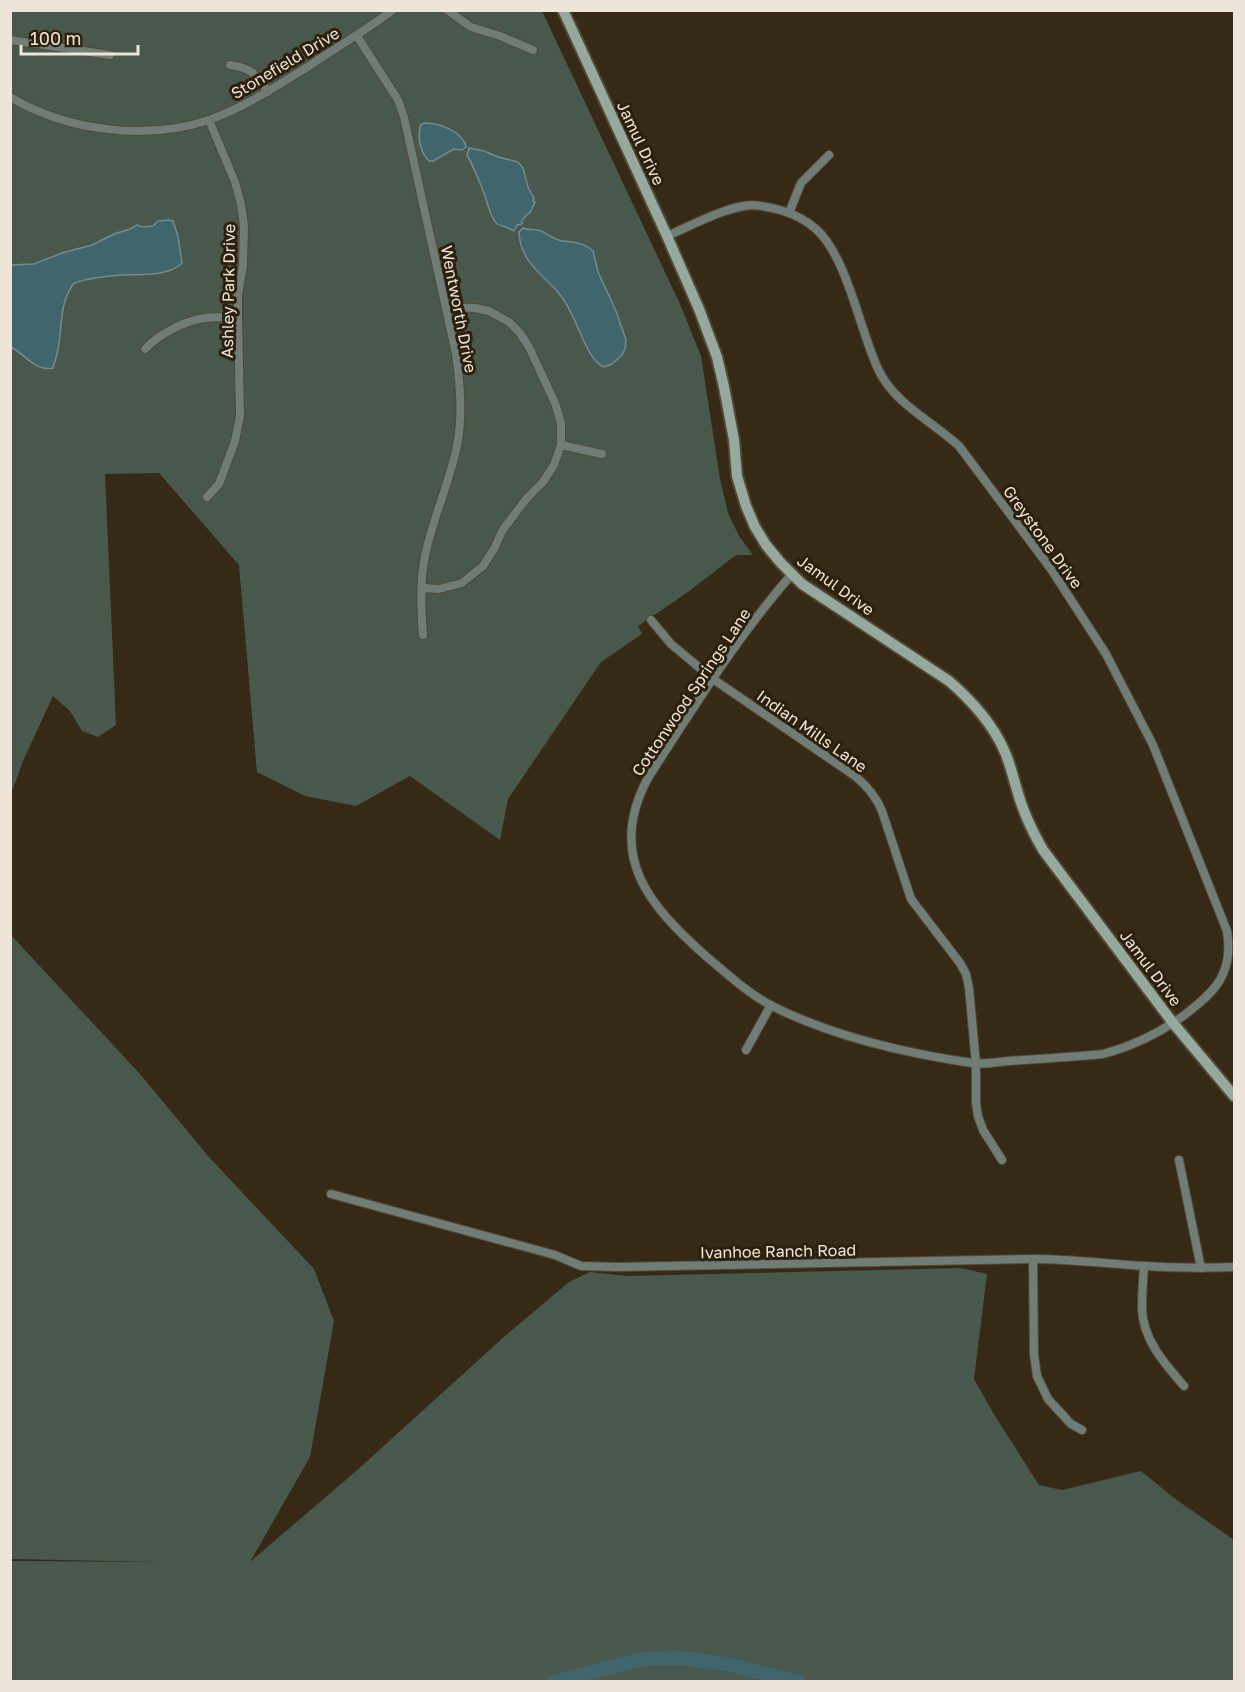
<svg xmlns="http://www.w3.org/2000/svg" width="1245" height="1692" font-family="'Golos Text',sans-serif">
<rect width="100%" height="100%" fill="#362a16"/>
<g fill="#48584d">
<path d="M11 11H542L680 304 701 356 720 479 728 513 739 536 753 555H736L688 592 638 626 642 634 601 662 508 799 500 840 410 776 356 806 305 796 257 772 239 565 159 473 105 474 116 725 98 737 82 731 70 711 53 696 23 761 11 794Z"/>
<path d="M10 934 140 1074 209 1157 314 1269 334 1321 310 1457 250 1562 355 1472 505 1336 569 1282 590 1272 628 1276 961 1268 987 1274 974 1379 995 1416 1039 1485 1062 1490 1141 1471 1174 1498 1234 1540V1681H11V1561L159 1562 11 1559Z"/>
</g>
<g fill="#40656c" stroke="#748b8c" stroke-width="1.5">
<path d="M425 123C440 123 463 132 466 147L462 150 454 149 433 161H429C420 152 417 137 421 124Z"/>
<path d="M469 148 484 151 498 157 518 162 523 168 528 187 534 198 533 201 535 202 531 211 522 220V224L517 225 514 231C508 227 500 226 497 224 489 216 488 203 484 193 479 181 474 167 467 155Z"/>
<path d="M169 220 173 221 178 237 182 263C168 277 141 274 122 275 106 276 89 278 74 283 58 304 63 329 57 354 56 359 54 363 53 368 35 372 25 354 11 347V265L34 264 62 253 92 245 114 234 130 229 137 225 142 227 153 226 158 221Z"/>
<path d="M523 228C530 231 534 228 541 231 547 234 555 240 562 241 573 242 583 242 593 251L598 272 616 311 626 340 625 349 621 356 612 364 604 367C591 361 584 341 578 328 573 316 566 301 557 291 540 273 520 260 519 232Z"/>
</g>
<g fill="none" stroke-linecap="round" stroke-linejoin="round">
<path stroke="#40656c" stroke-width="14" d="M553 1682 643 1659 680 1658 727 1664 799 1682"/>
<g stroke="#534835" stroke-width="10">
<g id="street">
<path d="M447 10 471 27 500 36 533 50"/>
<path d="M357 36 398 100 404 117 456 354C460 384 463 415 457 446 449 485 431 522 424 561 420 585 421 611 423 635"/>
<path d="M10 40 110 55"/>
<path d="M230 65C252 68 256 74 268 92"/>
<path d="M10 97C67 131 146 141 209 120 245 107 277 86 309 66 337 47 366 30 393 10"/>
<path d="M789 213 801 183 829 155"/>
<path d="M667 236C690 226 720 210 744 206 755 204 769 207 780 210 794 214 806 220 816 229 848 258 860 332 879 371 895 404 933 422 959 446L1051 569 1106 654 1153 745 1227 931C1234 974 1215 992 1183 1016 1158 1034 1133 1046 1103 1054 1072 1057 1040 1059 1008 1061 997 1062 984 1065 972 1063 904 1053 834 1037 772 1006 749 994 727 974 707 957 649 906 606 856 648 778 693 708 737 637 792 574"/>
<path d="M145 349C158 335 181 323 199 319 211 316 225 317 238 317"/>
<path d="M561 445 602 454"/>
<path d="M207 497 219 484 235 441 240 416 238 317V294L243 266 244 226 241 204 235 182 209 120"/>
<path d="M422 588 439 589 462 583 483 566 495 547 502 531 527 498 543 482 554 465 561 445V423L555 403 529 347 520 333 509 322 489 311 475 308 446 307"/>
<path d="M651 620 671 644 713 679 855 776C867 786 876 796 882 811L911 899 960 963 966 974 969 988 976 1064V1103L978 1116 983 1130 1002 1160"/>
<path d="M746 1050 771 1005"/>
<path d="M1179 1160 1201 1268"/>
<path d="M331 1194 555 1255 581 1266 616 1267 1033 1259C1071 1259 1108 1264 1146 1266 1175 1268 1205 1268 1234 1267"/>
<path d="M1033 1259 1034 1354 1037 1376 1048 1399 1071 1424 1082 1430"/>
<path d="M1144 1266C1143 1280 1142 1295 1142 1309 1143 1340 1165 1364 1184 1386"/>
</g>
</g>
<g stroke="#534835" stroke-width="14">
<path id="secondary" d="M563 10 667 236 699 309 717 357 724 387 734 440 737 476 746 506 755 527 766 545 780 562 802 584 949 681C971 700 992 723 1004 750 1010 763 1013 777 1017 790 1023 812 1032 831 1043 850L1173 1023 1234 1096"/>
</g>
<use href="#street" stroke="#707c76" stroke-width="8"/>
<use href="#secondary" stroke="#96a99f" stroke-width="10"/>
</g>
<g text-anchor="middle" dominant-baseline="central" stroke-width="6" stroke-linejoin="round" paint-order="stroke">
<g font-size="16" fill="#ece5d8" stroke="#2c200d">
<text transform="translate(285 63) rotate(-31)">Stonefield Drive</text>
<text transform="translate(641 143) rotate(65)">Jamul Drive</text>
<text transform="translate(228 291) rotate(-89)">Ashley Park Drive</text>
<text transform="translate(459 309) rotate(79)">Wentworth Drive</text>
<text transform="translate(1043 537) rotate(54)">Greystone Drive</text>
<text transform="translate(836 585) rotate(36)">Jamul Drive</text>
<text transform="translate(691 692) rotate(-56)">Cottonwood Springs Lane</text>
<text transform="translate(812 731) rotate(35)">Indian Mills Lane</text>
<text transform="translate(1151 968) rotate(53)">Jamul Drive</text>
<text transform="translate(778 1251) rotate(-1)">Ivanhoe Ranch Road</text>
</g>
</g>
<rect width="1245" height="1692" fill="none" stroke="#ece5d8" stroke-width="24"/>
<path d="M21 45v9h117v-9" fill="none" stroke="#ece5d8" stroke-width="3"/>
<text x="30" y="45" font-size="18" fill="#ece5d8" stroke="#2c200d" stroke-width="4.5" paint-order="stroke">100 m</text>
</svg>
